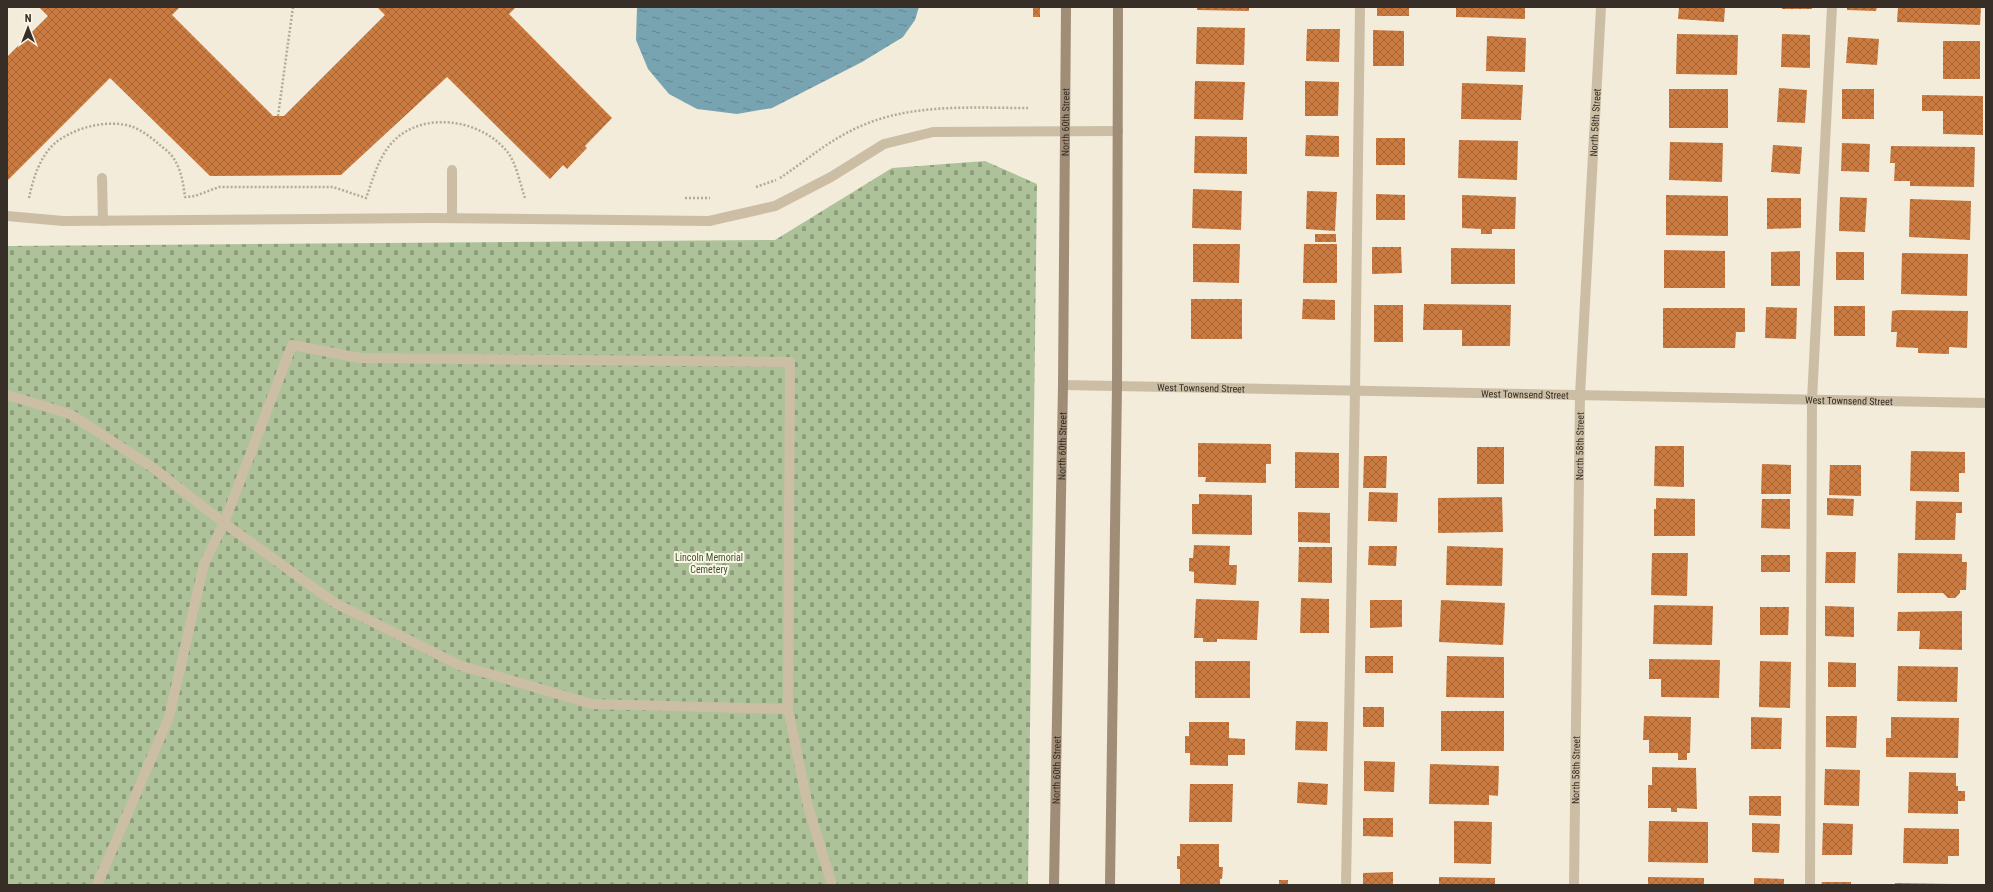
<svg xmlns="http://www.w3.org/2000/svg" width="1993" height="892" font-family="'Roboto Condensed',sans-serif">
<defs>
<pattern id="cemetery-stones" width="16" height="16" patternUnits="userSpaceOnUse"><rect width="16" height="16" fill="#adc299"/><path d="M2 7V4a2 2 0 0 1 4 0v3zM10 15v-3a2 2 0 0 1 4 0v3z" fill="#8e9e7d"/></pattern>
<pattern id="water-ripples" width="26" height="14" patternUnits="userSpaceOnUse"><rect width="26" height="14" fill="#78a4b1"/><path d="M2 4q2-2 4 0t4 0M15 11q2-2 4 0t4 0" fill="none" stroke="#638690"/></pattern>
<pattern id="building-cross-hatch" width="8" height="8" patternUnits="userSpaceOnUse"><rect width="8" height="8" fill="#cb7b40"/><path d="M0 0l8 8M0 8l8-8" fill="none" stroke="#a66536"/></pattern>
</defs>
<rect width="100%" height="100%" fill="#f3ecda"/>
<path fill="url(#cemetery-stones)" d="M985 161 1037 184 1028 885H7V246L775 240 892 168Z"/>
<path fill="url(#water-ripples)" d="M637 7H919L915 20 903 37 862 62 772 108 737 114 697 109 669 94 648 69 636 40Z"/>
<g fill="url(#building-cross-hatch)">
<path d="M39 7H180L172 15 273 116H284L385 15 377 7H516L509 14 612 118 585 146 587 148 567 169 563 165 550 179 447 77 341 175 210 176 110 78 7 181V57L48 16Z"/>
<rect x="1033" y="7" width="7" height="10"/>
<path d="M1197 7H1249V11L1197 10Z"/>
<rect x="1377" y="7" width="32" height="9"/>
<path d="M1456 7H1525V19L1456 17Z"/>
<path d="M1679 7H1725L1724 22 1678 19Z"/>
<rect x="1782" y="7" width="30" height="2"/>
<path d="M1847 7H1877L1876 11 1847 10Z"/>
<path d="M1898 7H1981L1980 25 1897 22Z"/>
<path d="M1197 27 1245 28 1244 65 1196 64Z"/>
<path d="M1307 29H1340L1339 62 1306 61Z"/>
<path d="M1373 30 1404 31V66H1373Z"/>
<path d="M1677 34 1738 35 1737 75 1676 74Z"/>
<path d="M1782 34 1810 35V68L1781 67Z"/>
<path d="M1487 36 1526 38 1525 72 1486 71Z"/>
<path d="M1848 37 1879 39 1877 65 1846 63Z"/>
<rect x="1943" y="41" width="37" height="38"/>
<path d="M1195 81 1245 82 1243 120 1194 119Z"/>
<path d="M1305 81 1339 82 1338 116H1305Z"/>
<path d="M1462 83 1523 85 1521 120 1461 119Z"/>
<path d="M1779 88 1807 90 1805 123 1777 122Z"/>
<rect x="1669" y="89" width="59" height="39"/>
<rect x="1842" y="89" width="32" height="30"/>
<path d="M1922 95 1983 96V135L1943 134V111H1922Z"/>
<path d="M1306 135 1339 136V157L1305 156Z"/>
<path d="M1195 136 1247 137V174L1194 173Z"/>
<rect x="1376" y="138" width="29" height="27"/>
<path d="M1459 140 1518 141 1517 180 1458 178Z"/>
<path d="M1670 142 1723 143 1722 182 1669 180Z"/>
<path d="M1842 143 1870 144 1869 172 1841 171Z"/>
<path d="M1773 145 1802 147 1800 174 1771 172Z"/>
<path d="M1891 146 1975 147 1974 187 1910 186V181H1894L1895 163H1890Z"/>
<path d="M1193 189 1242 191 1241 230 1192 228Z"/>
<path d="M1307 191 1337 192 1335 231 1306 229Z"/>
<path d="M1376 194 1405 195V220H1376Z"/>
<path d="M1462 195 1516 197 1515 229H1492V234H1481V229L1462 228Z"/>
<path d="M1666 195 1728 196V236L1666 235Z"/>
<path d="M1840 197 1867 198 1865 232 1839 231Z"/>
<path d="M1767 198H1801V228L1767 229Z"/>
<path d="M1910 199 1971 201 1970 240 1909 237Z"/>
<rect x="1315" y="234" width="21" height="8"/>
<path d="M1193 244H1240L1239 283 1193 282Z"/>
<path d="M1304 244H1337V283H1303Z"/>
<path d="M1372 247H1401L1402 273 1372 274Z"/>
<path d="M1451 248 1515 249V284H1451Z"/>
<path d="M1664 250 1725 251V288H1664Z"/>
<path d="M1800 251V286H1771V252Z"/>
<rect x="1836" y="252" width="28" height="28"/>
<path d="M1902 253 1968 254 1967 296 1901 294Z"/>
<rect x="1191" y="299" width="51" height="40"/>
<path d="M1303 299 1335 300V320L1302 319Z"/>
<path d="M1424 304 1511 305 1510 346H1462V330H1423Z"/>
<rect x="1374" y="305" width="29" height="37"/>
<rect x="1834" y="306" width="31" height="30"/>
<path d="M1766 307 1797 308 1796 339 1765 338Z"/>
<path d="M1663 308H1745V332H1736L1735 348H1663Z"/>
<path d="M1899 310 1968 311 1967 348 1949 347V354L1918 353V348L1896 347 1897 332H1891L1892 311Z"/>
<path d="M1198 443 1271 444V464H1266V483L1205 482 1206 477H1198Z"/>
<path d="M1655 446H1684V487L1654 486Z"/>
<rect x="1477" y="447" width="27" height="37"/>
<path d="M1911 451 1965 452V473H1959V492L1910 491Z"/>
<path d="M1295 452 1339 453V488H1295Z"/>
<path d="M1364 456H1387L1386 488H1363Z"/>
<path d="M1762 464 1791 465V494H1761Z"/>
<path d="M1830 465H1861V496L1829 495Z"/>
<path d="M1369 492 1398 493 1397 522 1368 521Z"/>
<path d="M1199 494 1252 495V535L1192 534V504H1199Z"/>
<path d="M1502 497 1503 532 1438 533V498Z"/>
<path d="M1656 498 1695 499V536H1654V509H1656Z"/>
<path d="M1827 498 1854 499 1853 516 1827 515Z"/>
<path d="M1762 499H1790V529L1761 528Z"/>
<path d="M1916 501 1962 502V513H1956L1955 540H1915Z"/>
<path d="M1298 512 1330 513V543L1298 542Z"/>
<path d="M1194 545 1230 546 1229 565H1237L1236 585 1194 583V572L1189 571V558H1193Z"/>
<path d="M1369 546H1397L1396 566 1368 565Z"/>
<path d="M1447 546 1503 548 1502 586 1446 585Z"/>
<path d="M1299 547H1332V583L1298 582Z"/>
<path d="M1826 552H1856L1855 583H1825Z"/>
<path d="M1652 553H1688L1687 596 1651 595Z"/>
<path d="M1898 553 1962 554V562H1967L1966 590H1960V593L1955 598H1948L1943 593H1897Z"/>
<rect x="1761" y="555" width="29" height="17"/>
<path d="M1301 598 1329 599V633H1300Z"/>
<path d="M1196 599 1259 601 1257 640 1217 639V642H1203V638H1194Z"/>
<path d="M1370 600H1402V627L1370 628Z"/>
<path d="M1441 600 1505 603 1503 645 1439 642Z"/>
<path d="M1654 605 1713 606 1712 645 1653 644Z"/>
<path d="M1825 606 1854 607V637L1825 636Z"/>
<path d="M1760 607H1789L1788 635H1760Z"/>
<path d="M1962 611V650L1919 649 1920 631H1897L1898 612Z"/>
<rect x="1365" y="656" width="28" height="17"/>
<path d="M1447 656 1504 657V698L1446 697Z"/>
<path d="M1649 659 1720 660 1719 698 1661 697V679H1649Z"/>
<rect x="1195" y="661" width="55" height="37"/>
<path d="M1760 661 1791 662 1790 708 1759 707Z"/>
<path d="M1828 662 1856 663V687H1828Z"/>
<path d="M1898 666 1958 667 1957 702 1897 701Z"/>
<rect x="1363" y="707" width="21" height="20"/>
<rect x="1441" y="711" width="63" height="40"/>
<path d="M1644 716 1691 717 1690 753H1687V760H1678V753H1649V740H1643Z"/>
<path d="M1826 716H1857L1856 748 1826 747Z"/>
<path d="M1751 717 1782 718 1781 749H1751Z"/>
<path d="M1891 717 1959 718 1958 758 1886 757V738H1891Z"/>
<path d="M1296 721 1328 722 1327 751 1295 750Z"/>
<path d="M1189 722H1229V738L1245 739V755H1228V766L1190 765V753H1185V736H1189Z"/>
<path d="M1364 761 1395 762 1394 792 1364 791Z"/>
<path d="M1430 764 1499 766 1498 796 1489 795V805L1429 804Z"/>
<path d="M1652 767 1696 768 1697 809 1677 808V812H1671V808H1648V785H1652Z"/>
<path d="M1825 769 1860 770 1859 806 1824 805Z"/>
<path d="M1909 772 1956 773V786H1958V791H1965V801H1958V814L1908 813Z"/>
<path d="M1298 782 1328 784 1327 805 1297 803Z"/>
<path d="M1190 784H1233L1232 822H1189Z"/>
<path d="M1749 796H1781V816L1749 815Z"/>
<path d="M1363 818H1393V837L1363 836Z"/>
<path d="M1454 821 1492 822 1491 864 1454 863Z"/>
<path d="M1649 821 1708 822V863L1648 862Z"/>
<path d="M1752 823 1780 824 1779 853 1752 852Z"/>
<path d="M1823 823 1853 824 1852 855H1822Z"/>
<path d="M1904 828 1959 829V856H1948V864L1903 863Z"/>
<path d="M1180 844H1219V867H1223L1222 879H1220V885H1180V869H1177V856H1180Z"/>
<path d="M1393 872V885H1363V873Z"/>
<path d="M1439 877 1495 878V885H1439Z"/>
<path d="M1648 877 1704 878V885H1648Z"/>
<path d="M1754 878 1784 879V885H1754Z"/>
<rect x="1279" y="880" width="9" height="5"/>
<path d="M1822 882H1851V885H1821Z"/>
<path d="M1895 883 1953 884V885H1895Z"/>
</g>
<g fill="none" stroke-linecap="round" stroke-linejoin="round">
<g stroke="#b7a890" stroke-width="2.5" stroke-dasharray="2 2" stroke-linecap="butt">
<path d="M278 116 293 7"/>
<path d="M780 178C801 164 821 147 843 135 900 102 965 108 1028 108"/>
<path d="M756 187 776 180"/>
<path d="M29 198C33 179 39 159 53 145 71 128 109 118 133 127 143 131 153 139 161 146 165 149 169 152 172 156 181 168 183 182 185 197L195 196 219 187H333L366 198C372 182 376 166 385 152 412 108 481 116 509 154 517 166 520 184 525 198"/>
<path d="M685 198H710"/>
</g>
<g stroke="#cbbea5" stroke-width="10">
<path d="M452 170V218"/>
<path d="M102 178 103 221"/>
<path d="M7 216 63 221 431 218 709 221 775 206 831 177 884 144 933 132 1118 131"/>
<path d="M7 395 70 414 152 467 224 523 335 603 459 665 592 704 788 709"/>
<path d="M97 885 169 717 204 564 224 523 292 345 360 358 790 362 788 709 808 806 832 885"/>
<path d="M1346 885 1355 392 1360 7"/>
<path d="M1810 885 1812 400 1832 7"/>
</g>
<g stroke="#cbbea5" stroke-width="10">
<path id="s1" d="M1063 385 1986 403"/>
<path id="s2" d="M1574 885 1580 395 1601 7"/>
</g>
<g stroke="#9f8d77" stroke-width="10">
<path id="s3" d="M1054 885 1063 385 1066 7"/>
<path d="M1110 885 1117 386 1118 7"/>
</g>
</g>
<g text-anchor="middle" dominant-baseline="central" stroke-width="4" stroke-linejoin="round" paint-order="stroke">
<g font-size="10" fill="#372f27" stroke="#faf5e7">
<text stroke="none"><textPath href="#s3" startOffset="763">North 60th Street</textPath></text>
<text stroke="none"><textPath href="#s2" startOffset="763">North 58th Street</textPath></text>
<text stroke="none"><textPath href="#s1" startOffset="138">West Townsend Street</textPath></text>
<text stroke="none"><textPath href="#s1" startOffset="462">West Townsend Street</textPath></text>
<text stroke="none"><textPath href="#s1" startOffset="786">West Townsend Street</textPath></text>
<text stroke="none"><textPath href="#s3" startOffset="439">North 60th Street</textPath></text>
<text stroke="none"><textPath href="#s2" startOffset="439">North 58th Street</textPath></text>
<text stroke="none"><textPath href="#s3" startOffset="115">North 60th Street</textPath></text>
<text stroke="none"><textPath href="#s2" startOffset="115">North 58th Street</textPath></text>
</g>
<g font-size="10" fill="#3e562a" stroke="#faf5e7">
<text x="709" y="557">Lincoln Memorial<tspan x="709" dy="12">Cemetery</tspan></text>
</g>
</g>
<rect width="1993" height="892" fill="none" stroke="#372f27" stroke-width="16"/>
<g transform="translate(28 28)" stroke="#faf5e7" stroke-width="3" paint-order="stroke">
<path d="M0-3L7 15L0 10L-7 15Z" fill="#372f27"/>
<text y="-6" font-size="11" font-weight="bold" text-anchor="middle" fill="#372f27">N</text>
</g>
</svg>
